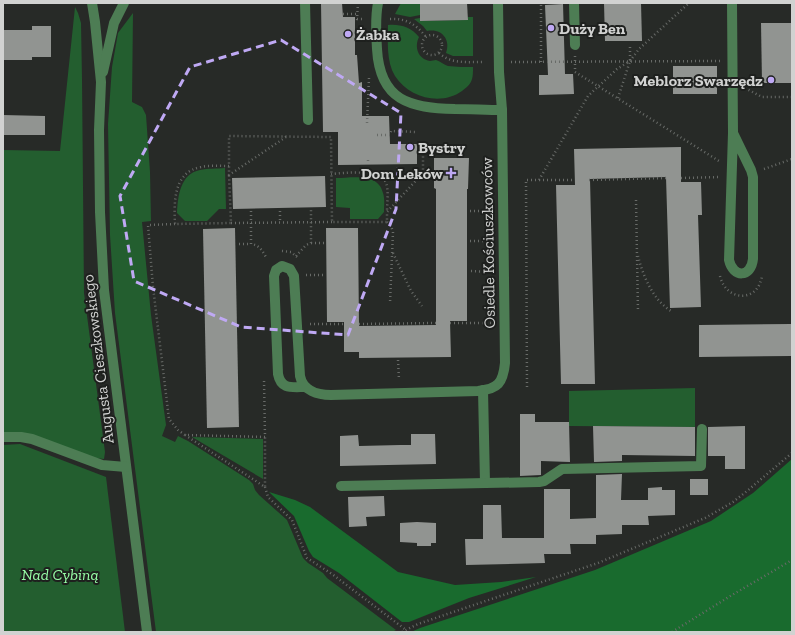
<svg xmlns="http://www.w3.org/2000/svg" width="795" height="635" font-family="'Zilla Slab',serif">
<rect width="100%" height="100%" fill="#272a27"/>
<g fill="#235e2f">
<path d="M401 3H420V15L410 17 395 14Z"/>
<path d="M75 7 78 13 81 23 82 79 84 293 105 452 104 459 95 458 3 433V150L60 151Z"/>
<path d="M133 13 132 102 142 107 146 115 150 172 151 221 142 222 151 315 166 425 162 436 175 442 178 436 188 441 249 480 253 484 255 490 259 495 287 520 303 558 308 563 323 573 327 578 396 630 392 632H156L115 313 110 235 108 124 112 67 118 33Z"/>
<path d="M468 17H473V56H453L446 53C451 40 442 28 427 31L423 26 414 19 420 18 421 21 467 20Z"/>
<path d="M388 25C400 24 411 27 419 37 414 47 418 59 430 61 432 61 434 60 436 60 440 61 444 65 448 66 456 67 465 67 473 67 473 71 473 76 472 79 471 84 466 88 462 91 441 106 409 98 395 76 386 61 388 41 388 25Z"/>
<path d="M225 168 226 209H219L207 221H185L177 213C178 196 180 174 200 170 208 168 217 169 225 168Z"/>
<path d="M336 178C352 178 378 172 383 193 385 199 384 206 384 212L378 219H350V208L336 207Z"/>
<path d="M695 388V427L569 426V391Z"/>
<path d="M192 437 263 439V479Z"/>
<path d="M20 444 106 477 125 632H3V445Z"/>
</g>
<g fill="#196b2e">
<path d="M792 459V632H411L420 628 595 570 711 521 753 493Z"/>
<path d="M269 492 295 500 310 507 398 572 455 585 501 582 536 577 469 598 409 622H402L339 573 313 557 309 551 294 516Z"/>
</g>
<g fill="#919491">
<path d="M321 3H342L343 17H355V55H357L359 83 362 82V116H389L390 144H417V164L338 165V132H323Z"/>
<path d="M420 3H467L468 20 420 21Z"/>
<path d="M604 3H641L642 41H605Z"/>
<path d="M563 4 565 74H573L574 94 539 95V75H548L545 5Z"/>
<path d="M761 23H792V83H762Z"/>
<path d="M32 26H51V57H32V60H3V30H32Z"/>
<rect x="673" y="66" width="44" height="28"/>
<path d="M3 115 45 116V135H3Z"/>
<path d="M681 147V182H701L702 215H698L701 307 670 308 666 177 590 179 595 384H561L556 185H575L574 149Z"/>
<path d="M434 158H469L468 189H467V321H450L451 357 359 358V352H344V322H327L326 228H358L359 326 436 325V189L434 188Z"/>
<path d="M325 176 326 207 233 209 232 178Z"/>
<path d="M235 228 239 427 207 428 203 229Z"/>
<path d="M791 324V356L699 357V325Z"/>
<path d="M520 414H535V422H569L570 462 541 461V475L520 476Z"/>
<path d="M593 426 695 427V456L622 455V461L594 462Z"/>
<path d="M745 426V469H725V456H708V427Z"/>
<path d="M411 434H435L436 464 340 466V436L358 435 359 446 400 445H411Z"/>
<path d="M622 474 621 500H648V488L662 487V490H675V515L648 516 649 525H622V534L596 535V544H570L571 554H544L545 563 466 565 465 539H483V505H501L502 538H544V489H570V519L596 518V475Z"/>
<rect x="690" y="479" width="18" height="16"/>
<path d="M384 496 385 516 366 517 367 526 349 527 348 497Z"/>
<path d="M417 522 436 523V543H431V546H417V543L400 542V523Z"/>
</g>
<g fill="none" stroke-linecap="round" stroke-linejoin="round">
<g stroke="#686b68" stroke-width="2.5" stroke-dasharray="1 3" stroke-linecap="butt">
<path d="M358 3 357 19H363"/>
<path d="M343 14H357"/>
<path d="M390 19C406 18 417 25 426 37"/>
<circle cx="432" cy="45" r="10"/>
<path d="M439 53C451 64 467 62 482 62"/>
<path d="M575 56V72L719 161"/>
<path d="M511 62 720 61"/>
<path d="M541 62V4L542 3"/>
<path d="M745 88 762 97H792"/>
<path d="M618 98 630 61V45"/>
<path d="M367 123 369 78"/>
<path d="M377 135H390L391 131 417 132"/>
<path d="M286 137 229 175V136L331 137 332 222H387V212L423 173V141"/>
<path d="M368 160V173"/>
<path d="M229 166C220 166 210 165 201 167 173 172 174 203 175 224L231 223 229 175"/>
<path d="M764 169 792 159"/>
<path d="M331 174C344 173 380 168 386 183 389 191 387 203 387 211"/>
<path d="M681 178 720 177"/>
<path d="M539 180 588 96 617 69 630 61 639 49 689 3"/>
<path d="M589 180 666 178"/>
<path d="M636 200 638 312"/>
<path d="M251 211V244C260 245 263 252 267 259"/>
<path d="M280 211V223"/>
<path d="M470 211H490V212"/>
<path d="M387 222 391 226 393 232 390 303"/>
<path d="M231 223 332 222"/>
<path d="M175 224 148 225 153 287 169 419 178 430 185 435 265 437 264 379"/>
<path d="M470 241H490"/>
<path d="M311 243H324"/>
<path d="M239 244H251"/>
<path d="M282 251 291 252 297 257"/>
<path d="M393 253 411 291 422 306"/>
<path d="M296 256 306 245 311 243V210"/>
<path d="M638 256C643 276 653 300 671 311"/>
<path d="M471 271 491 272"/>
<path d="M306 275H323"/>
<path d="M720 276C726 302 759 303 762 275"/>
<path d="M450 323H492"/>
<path d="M310 324H344"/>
<path d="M359 324 436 323"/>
<path d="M398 360 399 380"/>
<path d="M527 387 526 180H574"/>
<path d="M185 435 265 487V437"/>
<path d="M265 487 268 497 292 520 307 558 332 574 406 630"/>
<path d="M402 632 418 624 462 609 598 563 705 518 733 502 747 491 792 453"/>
<path d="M672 632 732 595 792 560"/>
</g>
<g stroke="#4d7d54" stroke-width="10">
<path d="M92 3 95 22 101 82 99 130 100 212 104 290 147 632"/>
<path d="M305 3 308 120"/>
<path d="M378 3C375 18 376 34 377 49 380 101 410 108 455 109 471 109 486 110 502 110"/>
<path d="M574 3 575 45"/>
<path d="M732 3 733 133 729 260C733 278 751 278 753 259V177L751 170 733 133"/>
<path d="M103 72 114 23 124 3"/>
<path d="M306 387C292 387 281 390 278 374L274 276 276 270 282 266 290 269 294 276 300 376C303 391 318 395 331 395L478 391C498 389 503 383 505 363L502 110 499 72 498 3"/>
<path d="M483 390 485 483"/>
<path d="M3 437H21L32 439 102 465 126 467"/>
<path d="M341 486 539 482 544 481 562 469 701 466 702 429"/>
</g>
</g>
<path fill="none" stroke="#bfa9f4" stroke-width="3" stroke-dasharray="8 5" stroke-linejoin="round" d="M281 40 401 113 396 209 348 335 241 327 134 281 120 196 190 67Z"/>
<g fill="#bfa9f4" stroke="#1e201e" stroke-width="1.5">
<circle cx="551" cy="28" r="4"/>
<circle cx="348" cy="34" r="4"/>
<circle cx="771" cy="80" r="4"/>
<circle cx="410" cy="147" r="4"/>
<path d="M449 167h4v4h4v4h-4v4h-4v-4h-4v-4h4z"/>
</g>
<g text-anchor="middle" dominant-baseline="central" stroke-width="4" stroke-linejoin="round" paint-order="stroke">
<g font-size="16" font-weight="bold" fill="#d1d2d1" stroke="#1e201e" text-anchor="start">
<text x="559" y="28">Duży Ben</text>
<text x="356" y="34">Żabka</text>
<text x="763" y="80" text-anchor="end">Meblorz Swarzędz</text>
<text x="418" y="147">Bystry</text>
<text x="443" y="173" text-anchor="end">Dom Leków</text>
</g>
<g font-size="16" fill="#d1d2d1" stroke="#1e201e">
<text transform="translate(488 243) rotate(-91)">Osiedle Kościuszkowców</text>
<text transform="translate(98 359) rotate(-97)">Augusta Cieszkowskiego</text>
</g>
<g font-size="16" font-style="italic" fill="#97fda6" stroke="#1e201e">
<text x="60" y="574">Nad Cybiną</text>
</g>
</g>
<rect width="795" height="635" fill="none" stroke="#d1d2d1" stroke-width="8"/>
</svg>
